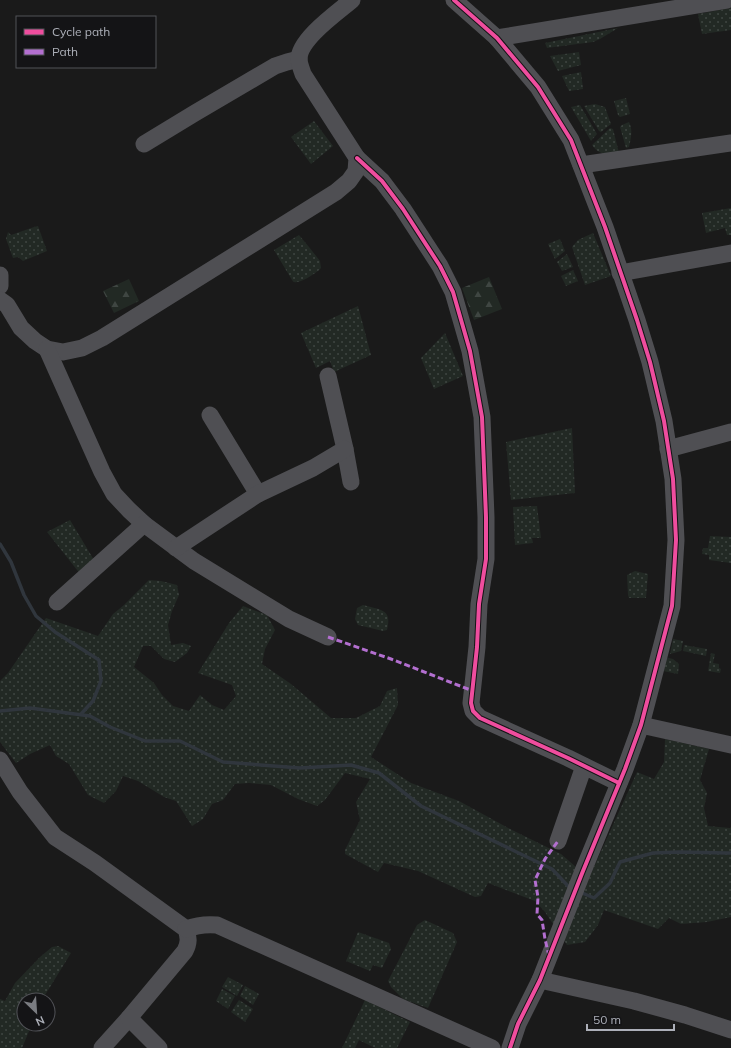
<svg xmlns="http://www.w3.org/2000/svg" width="731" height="1048" font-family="Mulish,sans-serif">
<defs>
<pattern id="grass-dots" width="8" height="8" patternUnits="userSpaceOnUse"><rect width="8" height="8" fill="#222924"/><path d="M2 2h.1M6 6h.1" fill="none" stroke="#3f4642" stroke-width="1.8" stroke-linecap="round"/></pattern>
<pattern id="forest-firs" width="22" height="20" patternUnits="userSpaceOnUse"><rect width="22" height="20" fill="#222924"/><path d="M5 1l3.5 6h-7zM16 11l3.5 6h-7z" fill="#3f4642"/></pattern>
</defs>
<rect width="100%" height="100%" fill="#1a1a1a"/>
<g fill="url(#grass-dots)">
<path d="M731 8V30L702 34 698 14Z"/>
<path d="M618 28 600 39 593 42 547 48 545 43Z"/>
<path d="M579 52 581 65 558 71 550 56Z"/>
<path d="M581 72 583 89 569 91 562 76Z"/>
<path d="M626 98 630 114 620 117 618 115 614 101Z"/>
<path d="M595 104 605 107 611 124 601 132 599 131 584 106Z"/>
<path d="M580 105 597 134 591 141 571 107Z"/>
<path d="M314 121 333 146 311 164 291 137Z"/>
<path d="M629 122C633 130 631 138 629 147L626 148 620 127 622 125Z"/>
<path d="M610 128 613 129 619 153C606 154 600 156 592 145Z"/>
<path d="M731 208V235H727L725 228 706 233 702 213Z"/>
<path d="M38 226 47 251 23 261 18 257 13 258 6 239 8 232 11 235 34 227Z"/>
<path d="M593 233 611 276 585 285 572 247 578 240Z"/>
<path d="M299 235 309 247 320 261 321 268C318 272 300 284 294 282 293 282 293 281 292 280L274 250Z"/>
<path d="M560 239 565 251 555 259 548 244Z"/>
<path d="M567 254 573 267 562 271 557 262Z"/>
<path d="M573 270 578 281 566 286 561 276Z"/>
<path d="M358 306 371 355 334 372 330 361 316 368 301 333Z"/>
<path d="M445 333 463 376 434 389 421 358Z"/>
<path d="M572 428 575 493 511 500 506 442Z"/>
<path d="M537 506 541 538H532L533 543 515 545 513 507Z"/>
<path d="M70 520 97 565 81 575 47 532Z"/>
<path d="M710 536 731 537V563L709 560V555L702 554 703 548H708Z"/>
<path d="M635 571 648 574 646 598H629L628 595 627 575Z"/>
<path d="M149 580 161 581 177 585 179 595 172 611 168 625 171 645 183 643 191 646 187 653 175 662 164 659 151 646H143L134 667 154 683 162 695 173 706 189 711 200 695 212 705 224 710 236 696 232 685 198 673 229 623 243 606 267 615 275 630 265 649 262 664 291 684 331 718H356L380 706 387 691 397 688 398 705 371 757 411 783 459 801 512 830 561 854 576 867 593 869 637 772 654 779 664 762 665 739 709 749 700 780 707 793 704 808 708 826 730 828 731 827V917L707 922 681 924 669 918 658 929 604 910 598 925 585 942 567 945 545 912 535 901 488 883 481 896 475 897 418 871 384 863 378 872 345 854V850L360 820 356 802 370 779 345 773 325 800 317 806 298 799 271 785 249 783 235 784 223 800 212 804 203 819 192 826 176 801 164 797 138 781 123 776 116 791 104 803 88 795 69 764 56 756 50 745 30 754 16 763 0 742V681L8 673 46 618 98 636 113 614 124 605Z"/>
<path d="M363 605C379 610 393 608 387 630L383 631 358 625 355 619 357 608Z"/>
<path d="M673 639 683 641 681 651 670 654Z"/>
<path d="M684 645 707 649 706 656 683 651Z"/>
<path d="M711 653 715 654 713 663 719 664V668L721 669 720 673 708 671Z"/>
<path d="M665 657 673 659 679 664 678 674 663 671Z"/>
<path d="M425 920 453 933 457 942 428 1008 403 999 391 987 388 981 417 925Z"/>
<path d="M358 932 389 943 391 949 382 968 373 965 370 971 346 961Z"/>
<path d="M58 946 71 953 42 1000H24V1024H32L22 1048H0V999L5 1001 15 983 40 957 52 947Z"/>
<path d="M228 977 243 985 237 996 222 987Z"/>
<path d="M245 986 259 994 253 1005 240 996Z"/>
<path d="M222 989 235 996 228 1009 216 1001Z"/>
<path d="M239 1000 253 1009 245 1022 231 1012Z"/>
<path d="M365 1000 410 1022 397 1048H375L359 1040 355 1048H342Z"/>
</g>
<g fill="url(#forest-firs)">
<path d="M489 277 502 309 474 320 462 288Z"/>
<path d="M129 279 139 301 114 313 103 291Z"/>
</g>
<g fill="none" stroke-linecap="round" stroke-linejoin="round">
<g stroke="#30363d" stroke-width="3.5">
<path d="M0 544 11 562 24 595 36 616 55 632 99 660 101 681 93 701 81 714"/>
<path d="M0 711 30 708 90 716 110 727 145 741H180L223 762 300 768 351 765 379 773 421 806 552 869 570 888"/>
<path d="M580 892 594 898 610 883 620 862 653 853 679 852 727 853H731"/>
</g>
<g stroke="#4f4f53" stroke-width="17">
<path d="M454 0 497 38 538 87 571 140 605 227 637 320 650 362 664 421 673 479 676 540 672 606 641 725 625 769 583 871 540 980 518 1024 510 1048"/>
<path d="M497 38 727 0"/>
<path d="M144 144 195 113 275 66 287 62 299 59"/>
<path d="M357 158 382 181 403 209 440 266 453 292 470 351 482 417 486 517V559L479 604 477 647 471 703 473 711 480 718 568 758 619 783"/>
<path d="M581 165 731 143"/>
<path d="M620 273 731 253"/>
<path d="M0 275V286"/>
<path d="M0 300 7 305 21 328 35 341 47 349 63 352 82 348 102 338 336 192 349 181 356 171 357 158 303 74C302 70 299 64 299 59 299 39 338 12 352 0"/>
<path d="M47 349 102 472 114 494 129 510 144 524 194 561 289 619 328 637"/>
<path d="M328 376 345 449 351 482"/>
<path d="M210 415 258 494"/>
<path d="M668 449 731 432"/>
<path d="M176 548 258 494 313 468 345 449"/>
<path d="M57 602 144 524"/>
<path d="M641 725 731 745"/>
<path d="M0 760 20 792 55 837 95 863 186 929C189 938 189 943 185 951L129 1018 102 1048"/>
<path d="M558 841 584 766"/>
<path d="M186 929C197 925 206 924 217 925L492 1048"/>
<path d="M540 980 634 1001 685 1015 731 1030"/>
<path d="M129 1018 159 1048"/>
</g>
<g stroke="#b36fd0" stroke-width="3" stroke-dasharray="6 3" stroke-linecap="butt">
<path d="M328 637 391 659 473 691"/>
<path d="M549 956 545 939 542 920 537 914 538 897 535 880 545 859 558 841"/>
</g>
<g stroke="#141416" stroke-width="6">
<g id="cycleway">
<path d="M454 0 497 38 538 87 571 140 605 227 637 320 650 362 664 421 673 479 676 540 672 606 641 725 625 769 583 871 540 980 518 1024 510 1048"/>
<path d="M357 158 382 181 403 209 440 266 453 292 470 351 482 417 486 517V559L479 604 477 647 471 703 473 711 480 718 568 758 619 783"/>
</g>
</g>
<use href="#cycleway" stroke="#ef4d9e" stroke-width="4"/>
</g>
<rect x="16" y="16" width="140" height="52" fill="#141416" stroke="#515257"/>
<rect x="24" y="29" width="20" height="6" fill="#ef4d9e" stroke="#515257"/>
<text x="52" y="36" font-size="12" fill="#adb0b9">Cycle path</text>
<rect x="24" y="49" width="20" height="6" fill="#b36fd0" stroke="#515257"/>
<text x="52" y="56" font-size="12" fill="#adb0b9">Path</text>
<g transform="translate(36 1012) rotate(155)"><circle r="19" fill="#141416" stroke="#515257"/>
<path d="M0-3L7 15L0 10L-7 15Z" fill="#7a7c81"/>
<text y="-6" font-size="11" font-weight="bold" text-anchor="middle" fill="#adb0b9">N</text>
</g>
<path d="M587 1024v6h87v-6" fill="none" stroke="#adb0b9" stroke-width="2"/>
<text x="593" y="1024" font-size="12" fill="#adb0b9" stroke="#141416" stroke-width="3" paint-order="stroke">50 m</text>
</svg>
